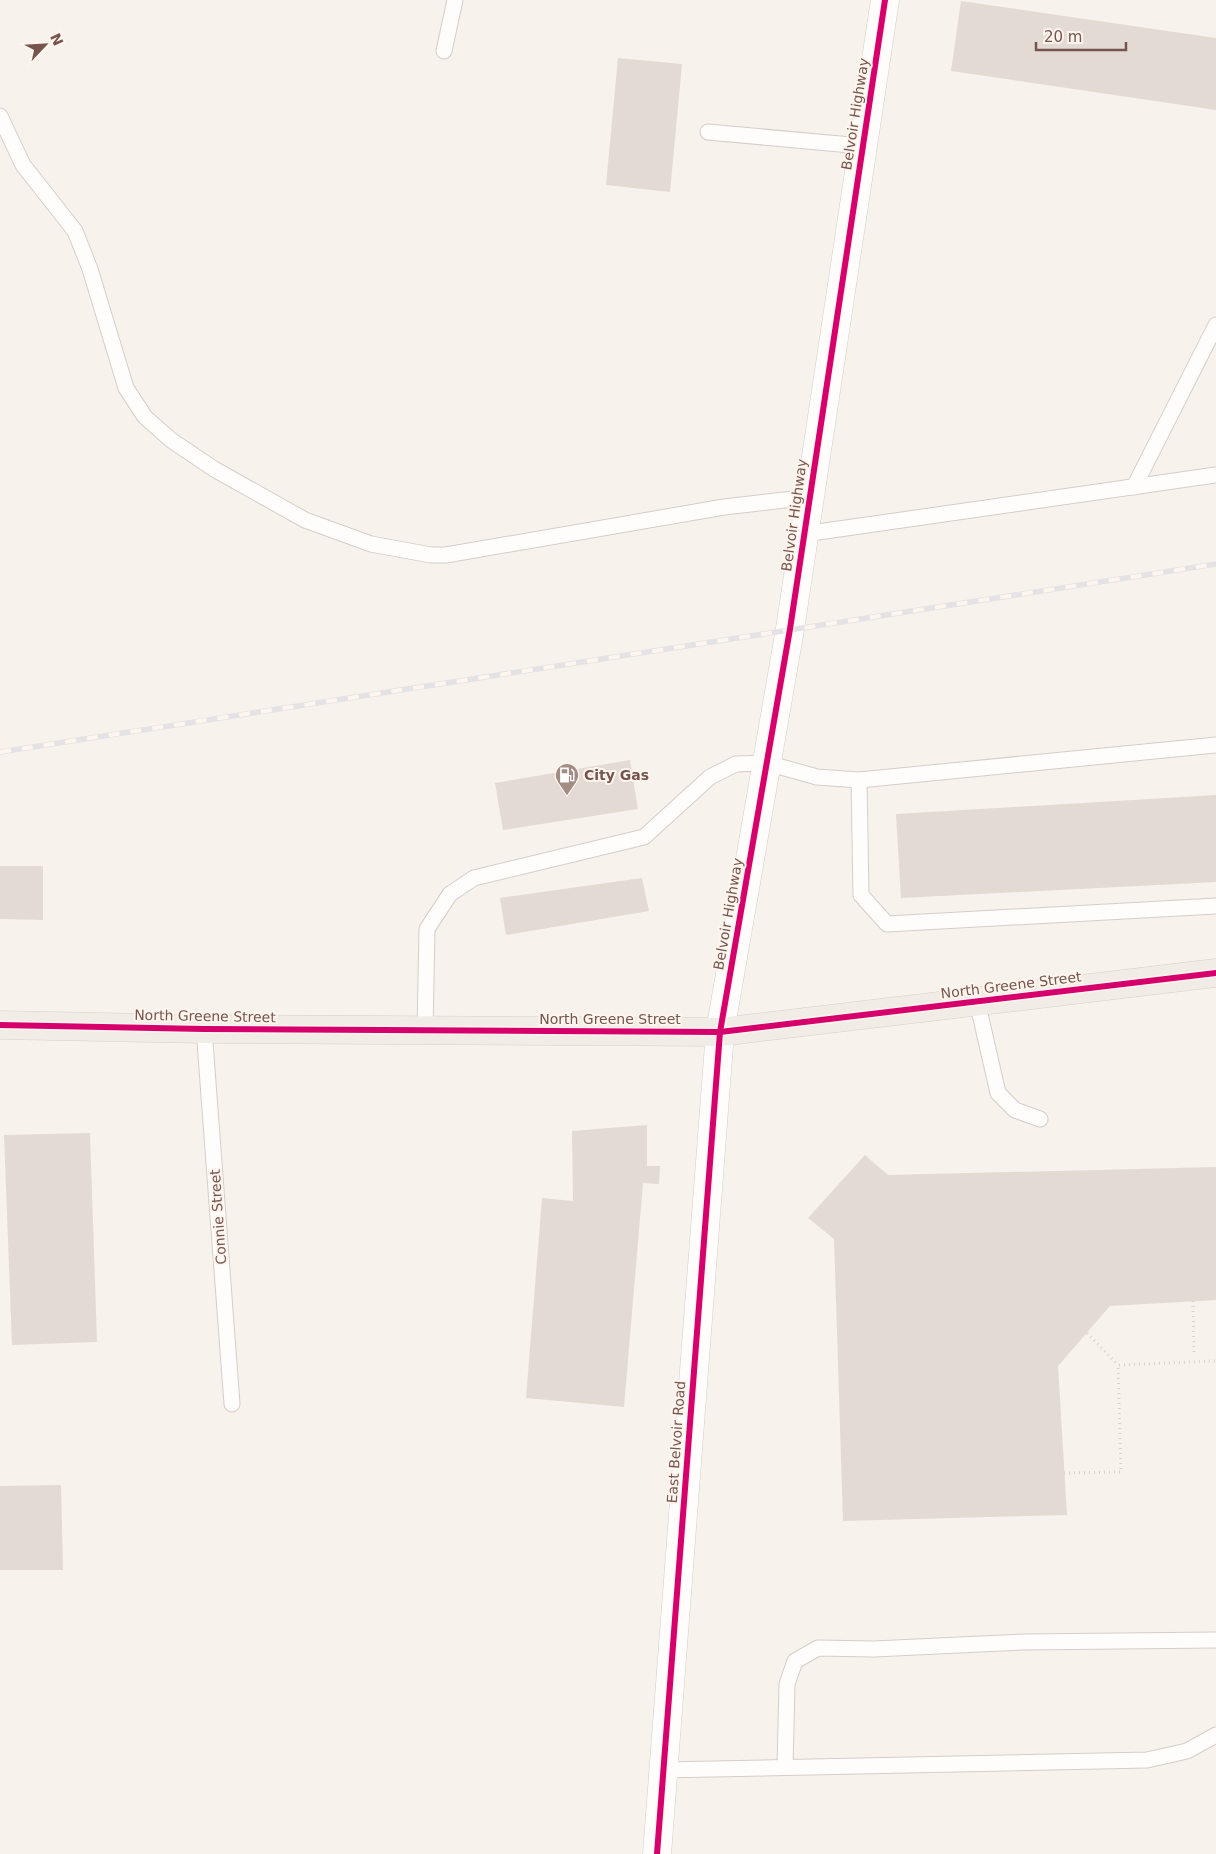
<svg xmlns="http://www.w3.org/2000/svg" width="1216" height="1854" font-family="'DejaVu Sans',sans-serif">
<rect width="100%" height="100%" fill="#f7f2ec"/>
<g fill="#e3dad4">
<path d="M961 1 1216 38V110L951 71Z"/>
<path d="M618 58 682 64 670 192 606 185Z"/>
<path d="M630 760 638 809 503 830 495 783Z"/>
<path d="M1216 795V882L901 898 896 814Z"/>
<path d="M0 866H43V920L0 919Z"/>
<path d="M642 878 649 911 506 935 500 898Z"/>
<path d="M647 1125V1166H660L659 1184 643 1183 624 1407 526 1398 542 1198 573 1201 572 1131Z"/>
<path d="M90 1133 97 1342 12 1345 4 1135Z"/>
<path d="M865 1155 888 1175 1216 1167V1300L1110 1306 1058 1366 1067 1515 843 1521 834 1239 808 1218Z"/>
<path d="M61 1485 63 1570H0V1486Z"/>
</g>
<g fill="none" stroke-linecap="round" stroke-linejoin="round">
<g stroke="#d6cdc9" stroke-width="17">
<g id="lane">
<path d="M444 51 455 0"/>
<path d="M0 116 23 165 75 231 90 269 126 388 145 417 171 440 214 469 305 520 371 544 431 555H446L724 507 810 497"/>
<path d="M708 132 862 146"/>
<path d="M1134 487 1216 325"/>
<path d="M804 534 1216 475"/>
<path d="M859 780 861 895 887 924 1216 906"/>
<path d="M977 1001 998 1093 1015 1110 1040 1119"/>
<path d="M204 1029 232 1404"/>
<path d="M425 1030 427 929 450 894 474 878 644 837 710 777 736 764 767 763 817 777 859 780 1216 745"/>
<path d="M785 1767 787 1684 795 1661 818 1648 874 1649 1023 1642 1216 1640"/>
<path d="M663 1770 1147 1760 1187 1751 1216 1735"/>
</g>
</g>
<g stroke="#d6cdc8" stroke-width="29">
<path id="secondary" d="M657 1854 720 1032 790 629 885 0"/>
</g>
<g stroke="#d8ceca" stroke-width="29">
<path id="primary" d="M0 1025 204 1029 720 1032 1216 973"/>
</g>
<g stroke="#dad0ce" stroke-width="3" stroke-dasharray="1 4" stroke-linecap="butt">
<path d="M1193 1301 1194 1354"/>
<path d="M1087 1333 1118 1365"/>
<path d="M1064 1473 1121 1472 1118 1365 1216 1361"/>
</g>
<use href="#lane" stroke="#fefdfc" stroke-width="15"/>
<use href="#secondary" stroke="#fefdfc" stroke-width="28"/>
<use href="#primary" stroke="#f2ece6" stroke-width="28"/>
<g stroke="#e4e2e5" stroke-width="5.5">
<path id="rail" d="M0 752 1216 564"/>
</g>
<use href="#rail" stroke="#fef5ee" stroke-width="4" stroke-dasharray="11" stroke-linecap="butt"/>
<g stroke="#fef5ee" stroke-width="9">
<g id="cycleway">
<path d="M0 1025 204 1029 720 1032 1216 973"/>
<path d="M657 1854 720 1032 790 629 885 0"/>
</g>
</g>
<use href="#cycleway" stroke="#d6006c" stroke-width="6"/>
</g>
<defs>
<g id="fuel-pin" transform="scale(1.25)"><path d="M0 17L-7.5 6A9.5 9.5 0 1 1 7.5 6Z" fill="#a28c85" stroke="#fef5ee"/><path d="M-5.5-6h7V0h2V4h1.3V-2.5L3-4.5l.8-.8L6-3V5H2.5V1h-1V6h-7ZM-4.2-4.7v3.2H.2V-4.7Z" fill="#fff"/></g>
</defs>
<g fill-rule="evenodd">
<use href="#fuel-pin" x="567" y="775"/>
</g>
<g text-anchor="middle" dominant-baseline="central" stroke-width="4" stroke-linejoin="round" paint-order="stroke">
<g font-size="14" fill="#75554d" stroke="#fef5ee">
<text transform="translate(855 114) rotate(-81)">Belvoir Highway</text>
<text transform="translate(794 515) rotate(-82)">Belvoir Highway</text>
<text transform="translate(728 914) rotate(-80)">Belvoir Highway</text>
<text transform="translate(1011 985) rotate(-7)">North Greene Street</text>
<text transform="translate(205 1016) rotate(1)">North Greene Street</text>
<text x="610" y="1019">North Greene Street</text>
<text transform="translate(218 1217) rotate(-94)">Connie Street</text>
<text transform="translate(676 1442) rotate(-86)">East Belvoir Road</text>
</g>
<g font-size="14" font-weight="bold" fill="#75554d" stroke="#fef5ee" text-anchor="start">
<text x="584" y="775">City Gas</text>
</g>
</g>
<g transform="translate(45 45) rotate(65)" stroke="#fef5ee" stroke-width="4" paint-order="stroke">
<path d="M0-4L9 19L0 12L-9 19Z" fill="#75554d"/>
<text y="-8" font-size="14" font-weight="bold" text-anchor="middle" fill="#75554d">N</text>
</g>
<path d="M1036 42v8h90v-8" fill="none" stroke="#75554d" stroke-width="2.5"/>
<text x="1044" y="42" font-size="15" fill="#75554d" stroke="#fef5ee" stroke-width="4" paint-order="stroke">20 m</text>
</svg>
